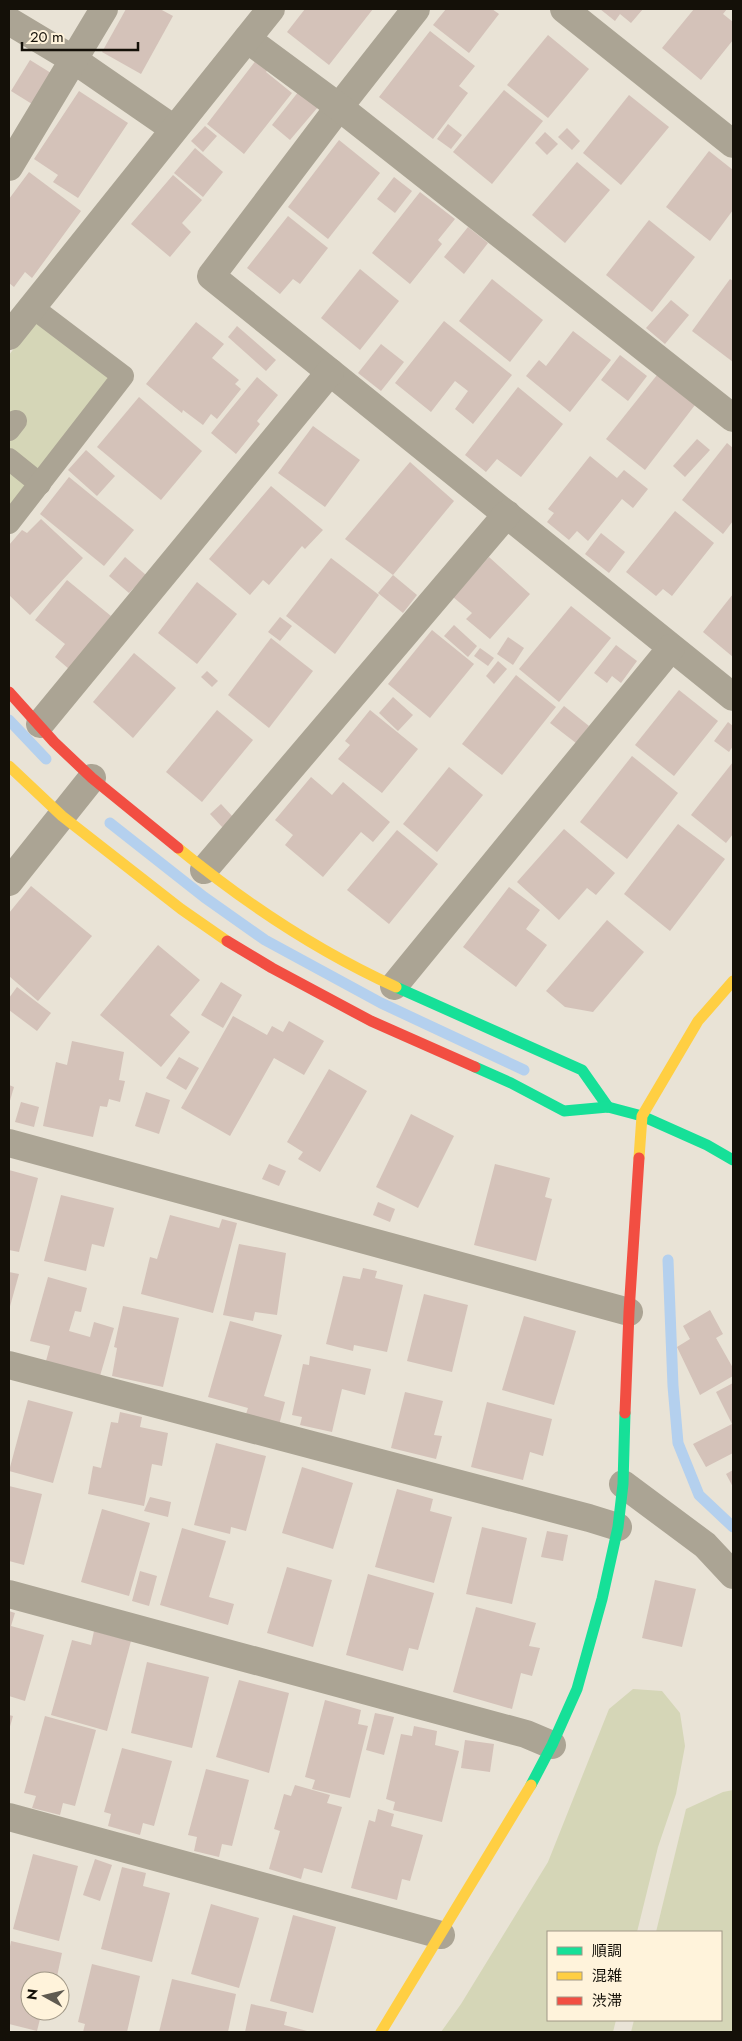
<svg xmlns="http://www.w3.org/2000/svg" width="742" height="2041" font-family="Jost,'Noto Sans JP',sans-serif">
<rect width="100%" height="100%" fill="#e9e3d6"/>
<g fill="#d5d6b7">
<path d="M37 318 117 377 9 515V355Z"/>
<path d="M633 1689 662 1691 680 1713 685 1746 676 1794 658 1847 637 1932H548V2020H616L613 2032H441L461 2004 548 1862 609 1709Z"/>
<path d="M733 1790V2032H631L634 2020H721V1932H656L686 1809 723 1792Z"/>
</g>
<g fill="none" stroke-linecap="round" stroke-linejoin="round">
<g stroke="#b4d0ee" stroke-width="11">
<path d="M9 720 46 759"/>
<path d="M110 823 204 897 265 940 381 1003 524 1070"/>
<path d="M668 1260 673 1386 678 1443 699 1495 733 1527"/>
</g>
</g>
<g fill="#d4c2b9">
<path d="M126 9H160L173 16 141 74 102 52Z"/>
<path d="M305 9H373L329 65 287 32Z"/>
<path d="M446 9H492L499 14 469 53 433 25Z"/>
<path d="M600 9H643L631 23 620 14 615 21Z"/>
<path d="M694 9H727L723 14 733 22V40L701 80 662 48Z"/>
<path d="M430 31 475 66 459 86 468 93 433 139 379 97Z"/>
<path d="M548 35 589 69 548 118 507 85Z"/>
<path d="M257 59 269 68 266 72 292 93 244 154 207 124Z"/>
<path d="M30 60 51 73 32 104 11 91Z"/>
<path d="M504 90 543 121 492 184 453 152Z"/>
<path d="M79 91 128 123 78 198 53 182 58 175 34 159Z"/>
<path d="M299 91 318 107 290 140 272 125Z"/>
<path d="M629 95 669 127 621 185 583 153Z"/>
<path d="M448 124 462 135 451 149 437 139Z"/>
<path d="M205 126 217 136 203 152 191 141Z"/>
<path d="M567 128 580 141 572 150 558 137Z"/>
<path d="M545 132 558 144 547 155 535 143Z"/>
<path d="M339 140 380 173 328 239 288 207Z"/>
<path d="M195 148 223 172 203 197 174 173Z"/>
<path d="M709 151 733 170V210L710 241 666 207Z"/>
<path d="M577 162 610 190 565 243 532 215Z"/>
<path d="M29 172 81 211 32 278 25 272 14 287 9 283V199Z"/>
<path d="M173 175 202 200 182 223 191 232 170 257 131 224Z"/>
<path d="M394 177 412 191 395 213 377 199Z"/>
<path d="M420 192 455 219 438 240 442 244 410 284 372 253Z"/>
<path d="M288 216 328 248 300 284 293 279 280 294 247 268Z"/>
<path d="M649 220 695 257 652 312 606 275Z"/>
<path d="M468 227 488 243 464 274 444 257Z"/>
<path d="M360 269 399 301 360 350 321 318Z"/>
<path d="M492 279 543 320 510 362 459 321Z"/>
<path d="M730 279 733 281V362L692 331Z"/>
<path d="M671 300 689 315 665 344 646 328Z"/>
<path d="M444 321 512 375 473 424 455 409 468 391 455 381 431 412 395 383Z"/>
<path d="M196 322 224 344 212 358 239 380 235 384 241 389 217 419 211 414 203 425 183 410 182 413 146 384Z"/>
<path d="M237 326 276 360 266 371 228 337Z"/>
<path d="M573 331 611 360 570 412 526 376 539 360 546 366Z"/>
<path d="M381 344 404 362 381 391 358 373Z"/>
<path d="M620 355 647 376 628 401 601 380Z"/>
<path d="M657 375 695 405 645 470 606 439Z"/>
<path d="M257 377 278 395 257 421 260 424 236 454 211 433Z"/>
<path d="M518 387 563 424 521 477 497 459 486 472 465 455Z"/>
<path d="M139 397 202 451 161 500 97 447Z"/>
<path d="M313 426 360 460 325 507 278 473Z"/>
<path d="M697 439 710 450 685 477 673 466Z"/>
<path d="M727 443 733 448V521L723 534 682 500Z"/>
<path d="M86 450 115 476 97 496 68 470Z"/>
<path d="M590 456 617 478 624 470 648 489 633 508 622 499 588 541 577 531 569 540 547 522 554 513 548 509Z"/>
<path d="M410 462 454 501 393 575 345 539Z"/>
<path d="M69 477 134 530 104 566 40 514Z"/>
<path d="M271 486 323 530 305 549 302 546 269 585 263 580 250 595 209 559Z"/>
<path d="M675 511 714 543 672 596 663 589 656 596 626 572Z"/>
<path d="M41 519 83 558 30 615 9 595V545L22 530 27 533Z"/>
<path d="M601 533 625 552 609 573 585 554Z"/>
<path d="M125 557 146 575 129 593 109 576Z"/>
<path d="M489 557 530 594 490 639 466 619 472 613 453 597Z"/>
<path d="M331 558 379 595 335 654 286 616Z"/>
<path d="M393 575 417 595 403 613 378 593Z"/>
<path d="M67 580 111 616 69 669 55 657 65 644 35 620Z"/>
<path d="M197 582 237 614 197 664 158 633Z"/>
<path d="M733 594V657L703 632Z"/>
<path d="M571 606 611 638 559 702 519 669Z"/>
<path d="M280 617 292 626 280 641 268 632Z"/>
<path d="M454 625 477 646 468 657 444 636Z"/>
<path d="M432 630 474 664 430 718 388 684Z"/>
<path d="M508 637 524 648 513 665 497 654Z"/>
<path d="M271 638 313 671 269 728 228 695Z"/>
<path d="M616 645 637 661 621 683 612 676 607 683 594 673Z"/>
<path d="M480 648 494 658 488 666 474 656Z"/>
<path d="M134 653 176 688 133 738 93 702Z"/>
<path d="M498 661 507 669 494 684 486 676Z"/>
<path d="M207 671 218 681 212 687 201 677Z"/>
<path d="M516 675 556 707 502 775 462 744Z"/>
<path d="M679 690 718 721 674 776 635 745Z"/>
<path d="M393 697 413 715 398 731 379 713Z"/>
<path d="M564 706 589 726 576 743 550 723Z"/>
<path d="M217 710 253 740 202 802 166 772Z"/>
<path d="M370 710 418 749 382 793 338 759 350 745 345 741Z"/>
<path d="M728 722 733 726V746L729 752 714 741Z"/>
<path d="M632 756 678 793 627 859 580 822Z"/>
<path d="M733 762V834L726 843 691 815Z"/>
<path d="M449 767 483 795 437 852 403 824Z"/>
<path d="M311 777 332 795 343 782 390 822 373 842 361 832 323 877 285 845 293 835 275 820Z"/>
<path d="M221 804 234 818 224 829 210 814Z"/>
<path d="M678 824 725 859 670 931 624 894Z"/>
<path d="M564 829 615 873 596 895 587 888 559 920 517 882Z"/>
<path d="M397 830 438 864 389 924 347 890Z"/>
<path d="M31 886 92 936 38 1001 9 976V913Z"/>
<path d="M509 887 540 910 526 929 547 945 516 987 463 947Z"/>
<path d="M607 920 644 952 593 1012 565 1007 546 991Z"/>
<path d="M158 945 200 980 170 1015 190 1032 161 1067 100 1015Z"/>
<path d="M221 982 242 995 223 1028 201 1015Z"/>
<path d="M17 987 51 1013 37 1031 9 1010V998Z"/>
<path d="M233 1016 267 1035 272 1026 283 1032 289 1021 324 1041 304 1075 274 1058 230 1136 181 1108Z"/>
<path d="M72 1041 124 1052 119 1080 125 1081 120 1102 109 1099 107 1107 100 1106 93 1137 43 1126 56 1062 67 1065Z"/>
<path d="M179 1057 199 1068 186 1090 166 1078Z"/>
<path d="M329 1069 367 1091 320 1172 298 1159 303 1152 287 1142Z"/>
<path d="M9 1085 14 1087 9 1104Z"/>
<path d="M146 1092 170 1100 159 1134 135 1126Z"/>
<path d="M21 1102 39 1107 34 1127 15 1122Z"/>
<path d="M411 1114 454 1136 418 1208 376 1187Z"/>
<path d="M269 1164 286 1171 279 1186 262 1179Z"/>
<path d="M495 1164 550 1178 545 1197 552 1199 536 1261 474 1245Z"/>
<path d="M9 1170 38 1178 19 1252 9 1250Z"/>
<path d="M61 1195 114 1208 104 1247 92 1244 86 1271 44 1261Z"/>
<path d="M378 1202 395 1209 390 1222 373 1215Z"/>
<path d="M170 1215 219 1228 222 1219 237 1223 213 1313 141 1294 150 1257 157 1259Z"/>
<path d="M239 1244 286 1253 277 1315 255 1312 253 1321 223 1315Z"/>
<path d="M363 1268 377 1271 375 1278 403 1285 387 1352 354 1345 353 1351 326 1344 343 1276 360 1279Z"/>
<path d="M9 1272 19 1274 9 1310Z"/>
<path d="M48 1277 87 1288 81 1312 75 1311 69 1331 90 1337 94 1322 114 1328 100 1376 46 1361 50 1346 30 1341Z"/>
<path d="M424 1294 468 1305 452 1372 407 1361Z"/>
<path d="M123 1306 179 1318 163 1387 112 1376 117 1348 114 1347Z"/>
<path d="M710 1310 723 1334 716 1338 733 1368V1376L700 1395 677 1347 690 1339 683 1326Z"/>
<path d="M524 1316 576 1331 554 1405 502 1390Z"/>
<path d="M230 1321 282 1335 264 1396 285 1402 278 1429 244 1420 248 1408 208 1397Z"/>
<path d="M310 1356 371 1369 365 1395 342 1389 332 1432 300 1425 302 1417 292 1415 303 1364 309 1365Z"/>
<path d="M733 1383V1453L706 1467 693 1444 732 1424 716 1392Z"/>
<path d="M405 1392 443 1401 434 1435 442 1436 436 1459 391 1448Z"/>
<path d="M28 1400 73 1412 53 1483 9 1471Z"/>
<path d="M487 1402 552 1419 543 1456 530 1452 523 1480 471 1467Z"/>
<path d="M120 1412 142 1417 140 1427 168 1433 162 1466 152 1464 144 1506 88 1494 93 1466 101 1468 111 1422 118 1423Z"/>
<path d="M216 1443 266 1456 246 1531 231 1527 230 1534 194 1525Z"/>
<path d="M302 1467 353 1483 333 1549 282 1533Z"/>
<path d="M733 1470V1487L726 1474Z"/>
<path d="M9 1486 42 1494 24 1565 9 1561Z"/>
<path d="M397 1489 433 1499 430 1511 452 1517 434 1583 375 1567Z"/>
<path d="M150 1497 171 1502 168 1517 144 1511Z"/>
<path d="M102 1509 150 1523 129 1596 81 1582Z"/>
<path d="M482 1527 527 1538 512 1604 466 1594Z"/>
<path d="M182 1528 226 1541 209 1597 234 1604 228 1625 160 1605Z"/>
<path d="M547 1531 568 1535 563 1561 541 1557Z"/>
<path d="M287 1567 332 1580 313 1647 267 1633Z"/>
<path d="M140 1571 157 1576 149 1606 132 1601Z"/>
<path d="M368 1574 434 1593 418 1650 409 1648 403 1671 346 1655Z"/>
<path d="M655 1580 696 1589 682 1647 642 1638Z"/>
<path d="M476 1607 536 1623 529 1646 540 1648 532 1676 521 1673 512 1709 453 1692Z"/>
<path d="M9 1611 15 1613 11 1626 44 1635 25 1701 9 1696Z"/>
<path d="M94 1631 131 1641 107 1731 51 1715 72 1640 91 1645Z"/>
<path d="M147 1662 209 1677 192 1748 131 1733Z"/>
<path d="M239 1680 289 1693 269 1773 216 1757Z"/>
<path d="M325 1700 361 1710 358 1724 368 1726 350 1798 312 1789 315 1780 305 1777Z"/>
<path d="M375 1713 394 1717 384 1755 366 1750Z"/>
<path d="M9 1715 13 1716 9 1730Z"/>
<path d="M45 1716 96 1730 75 1806 63 1803 60 1815 32 1808 36 1796 24 1793Z"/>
<path d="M414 1726 437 1731 435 1745 459 1751 442 1822 393 1810 395 1802 386 1799 401 1734 412 1736Z"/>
<path d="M465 1740 494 1744 490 1772 461 1768Z"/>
<path d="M122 1748 172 1761 154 1826 143 1823 140 1835 108 1826 111 1814 104 1812Z"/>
<path d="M206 1769 249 1780 232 1846 222 1844 219 1857 194 1851 197 1837 188 1835Z"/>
<path d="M295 1785 330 1795 327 1803 342 1807 322 1873 304 1868 301 1879 269 1869 280 1831 274 1829 284 1794 291 1796Z"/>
<path d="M378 1809 394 1814 391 1826 423 1835 410 1881 402 1879 397 1900 351 1888 369 1820 375 1822Z"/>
<path d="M33 1854 78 1866 59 1941 13 1929Z"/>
<path d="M95 1859 112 1865 100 1901 83 1895Z"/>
<path d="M122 1867 146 1873 143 1886 170 1893 152 1962 101 1949Z"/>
<path d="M211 1904 259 1918 239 1988 191 1974Z"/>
<path d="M293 1915 336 1927 313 2013 270 2001Z"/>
<path d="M11 1941 62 1953 56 1981H30V2011H42L37 2031 9 2024V1952Z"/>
<path d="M92 1964 140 1976 127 2032H83L85 2024 78 2022Z"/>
<path d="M172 1979 236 1994 228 2032H159Z"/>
<path d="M251 2004 287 2012 284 2025 311 2032H245Z"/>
</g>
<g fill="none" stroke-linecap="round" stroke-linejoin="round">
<g stroke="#aba494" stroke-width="22">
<path d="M9 430 16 421"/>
<path d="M9 459 40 484"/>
<path d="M9 523 123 376 32 307"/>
</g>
<g stroke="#aba494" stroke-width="28">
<path d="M416 9 339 107 211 276 733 697"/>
<path d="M564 9 733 144"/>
<path d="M9 21 74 60 174 129"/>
<path d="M247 39 339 107 733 418"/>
<path d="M9 167 104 9"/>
<path d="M9 336 271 9"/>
<path d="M40 724 330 372"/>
<path d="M204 870 507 514"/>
<path d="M9 882 92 778"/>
<path d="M394 986 671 648"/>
<path d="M9 1143 629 1312"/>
<path d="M9 1365 589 1518 618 1527"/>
<path d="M623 1484 705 1545 733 1575"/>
<path d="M9 1594 526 1734 552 1745"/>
<path d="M9 1817 441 1935"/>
</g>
<g stroke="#16e098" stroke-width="11">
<path d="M396 987 582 1070 608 1107"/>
<path d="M475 1067 511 1083 564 1111 608 1107 642 1116 707 1145 733 1160"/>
<path d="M531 1785 552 1745 577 1689 602 1599 618 1527 623 1484 625 1413"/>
</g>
<g stroke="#ffcf43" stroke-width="11">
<path d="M9 766 62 816 181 909 227 941"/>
<path d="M178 848C245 903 317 951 396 987"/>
<path d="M639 1158 642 1116 698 1021 733 981"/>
<path d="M381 2032 531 1785"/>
</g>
<g stroke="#f24e42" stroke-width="11">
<path d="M9 692 54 742 92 778 178 848"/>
<path d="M227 941 272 968 371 1021 475 1067"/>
<path d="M625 1413 629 1312 639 1158"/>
</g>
</g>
<rect width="742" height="2041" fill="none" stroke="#141008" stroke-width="20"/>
<rect x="547" y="1931" width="175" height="90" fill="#fff3db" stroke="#a19887"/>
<rect x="557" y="1947" width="25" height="8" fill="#16e098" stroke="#a19887"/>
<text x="592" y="1956" font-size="15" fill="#141008">順調</text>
<rect x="557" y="1972" width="25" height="8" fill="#ffcf43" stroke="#a19887"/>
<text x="592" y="1981" font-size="15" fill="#141008">混雑</text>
<rect x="557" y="1997" width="25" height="8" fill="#f24e42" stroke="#a19887"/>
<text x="592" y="2006" font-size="15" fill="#141008">渋滞</text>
<g transform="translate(45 1996) rotate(278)"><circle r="24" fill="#fff3db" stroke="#a19887"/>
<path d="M0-4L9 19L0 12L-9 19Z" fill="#5f5a50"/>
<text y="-8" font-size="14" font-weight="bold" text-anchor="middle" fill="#141008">N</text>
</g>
<path d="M22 42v8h116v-8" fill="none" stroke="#141008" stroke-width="2.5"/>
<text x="30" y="42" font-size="15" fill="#141008" stroke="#fff3db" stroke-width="4" paint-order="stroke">20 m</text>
</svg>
